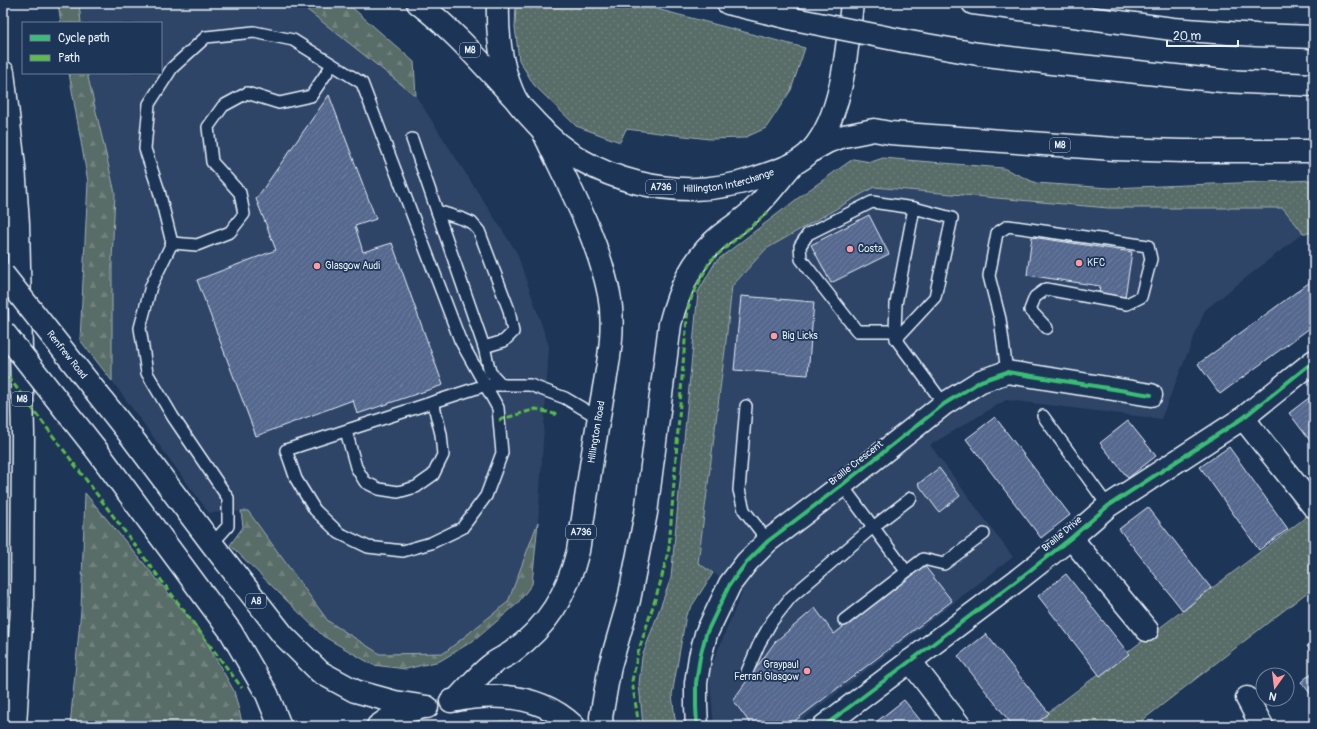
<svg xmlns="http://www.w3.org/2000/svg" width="1317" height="729" font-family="Pangolin,sans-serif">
<defs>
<pattern id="green-dots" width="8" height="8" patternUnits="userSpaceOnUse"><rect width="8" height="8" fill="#586c67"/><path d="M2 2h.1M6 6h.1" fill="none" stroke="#70817e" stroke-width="1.8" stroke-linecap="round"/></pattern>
<pattern id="forest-firs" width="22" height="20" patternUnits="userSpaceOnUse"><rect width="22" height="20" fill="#586c67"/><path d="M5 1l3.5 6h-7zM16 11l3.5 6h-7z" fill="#70817e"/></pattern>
<pattern id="building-hatch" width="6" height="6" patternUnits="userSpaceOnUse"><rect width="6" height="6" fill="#54678e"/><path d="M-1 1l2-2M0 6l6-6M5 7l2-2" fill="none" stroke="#6d7d9f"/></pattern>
</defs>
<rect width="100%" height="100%" fill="#1d3557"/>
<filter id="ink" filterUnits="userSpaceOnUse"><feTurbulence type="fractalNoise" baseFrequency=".025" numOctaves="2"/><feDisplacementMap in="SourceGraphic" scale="8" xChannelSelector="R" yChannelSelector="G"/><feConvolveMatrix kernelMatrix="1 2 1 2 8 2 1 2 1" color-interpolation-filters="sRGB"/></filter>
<g filter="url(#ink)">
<g fill="#2e4468">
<path d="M79 3H297L301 4 416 96 517 253 549 346 538 522 508 602 444 653 380 654 328 621 248 511 209 513 112 381V260L115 193 87 73H161V23H81Z"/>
<path d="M874 187 1108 208H1283L1303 233 1205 310 1161 419 1006 400 930 445 1013 557 794 726H714L709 672 742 592 698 563 725 350 732 285 766 249Z"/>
</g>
<g fill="url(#green-dots)" stroke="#a0aeb0">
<path d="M516 3H634L805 48 791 90 766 128 744 138 709 139 626 129 620 142 576 126 534 85 519 60 515 27Z"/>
<path d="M883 158 1003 168 1036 183 1110 188 1314 180V233H1303L1283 208H1108L874 187 766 249 732 286 725 350 698 563 713 573 686 615 672 695 676 726H643L639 684 642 657 671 578 698 292 716 261 806 192 853 159 871 162Z"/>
<path d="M1314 511V587L1135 726H1030Z"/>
<path d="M501 721 523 722 530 726H473Z"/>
</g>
<g fill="url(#forest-firs)" stroke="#a0aeb0">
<path d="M58 3H79L81 23H61Z"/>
<path d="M297 3H347L414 62 416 96 301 5Z"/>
<path d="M69 73H87L115 193 112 260V381L80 340 88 182Z"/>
<path d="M85 493 201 632 234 691 243 726H70L81 610Z"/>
<path d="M241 511H248L328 621 380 654 444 653 508 602 538 522 532 584 517 604 476 639 440 661 406 669 373 665 323 636 230 545 243 527Z"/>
</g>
<g fill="url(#building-hatch)" stroke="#e8f1f8">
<path d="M329 95 376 219 355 226 363 252 392 243 443 385 357 414 353 400 256 436 197 280 276 250 256 199Z"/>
<path d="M869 215 889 254 831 283 811 245Z"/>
<path d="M1032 237 1132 252 1125 297 1099 293 1100 286 1027 275Z"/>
<path d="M1310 282 1314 288V325L1220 394 1198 364Z"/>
<path d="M741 296 814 302 808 375 734 370Z"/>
<path d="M1314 394V446L1289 413Z"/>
<path d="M995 417 1070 515 1041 538 966 439Z"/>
<path d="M1128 421 1156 456 1128 478 1100 443Z"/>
<path d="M1229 447 1288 529 1259 550 1200 467Z"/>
<path d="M939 468 960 496 939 512 918 484Z"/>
<path d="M1148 507 1211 588 1183 611 1119 529Z"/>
<path d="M924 565 952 601 788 726H752L733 700 775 642 815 608 834 634Z"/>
<path d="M1066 574 1129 654 1100 676 1038 596Z"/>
<path d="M986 634 1049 713 1033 726H1013L958 656Z"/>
<path d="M1314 641V655L1307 646Z"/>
<path d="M1314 671V698L1301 682Z"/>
<path d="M904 700 925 726H879L876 722Z"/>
</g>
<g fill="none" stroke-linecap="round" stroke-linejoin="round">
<g stroke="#e8f1f8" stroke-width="14">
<g id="service">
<path d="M412 139 484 347 490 372 502 385"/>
<path d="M437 211 463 219 472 223 479 231 509 310 513 332 504 341 484 347"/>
<path d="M172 243 197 245 230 232 244 214 240 193 212 162 208 127 223 106 247 93 279 103 311 96 332 65"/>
<path d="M895 331H857L801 259 800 246 808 234 872 202 914 208"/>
<path d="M896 339 935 297 952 218 914 208 896 304 895 331 896 339 944 404"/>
<path d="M1007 372 1000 319 989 276 997 233 1008 226 1148 246 1151 259 1141 297 1127 304 1046 289 1035 297 1030 310 1047 328"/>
<path d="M746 406 739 490 744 510 768 541"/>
<path d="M1043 416 1108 506"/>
<path d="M346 431 356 467 365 482 379 489 398 492 416 487 433 475 443 455 441 434 433 402"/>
<path d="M842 485 906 571"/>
<path d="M212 544 228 526V498L173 417 147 373 140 328 151 286 172 243 159 191 145 149 149 104 172 68 206 37 254 32 293 40 362 83 460 340 498 408 502 453 486 496 462 528 431 543 403 551 368 547 339 533 315 510 296 479 286 450 486 385H530L565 398 599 418"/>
<path d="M844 620 923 559 944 564 984 534"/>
<path d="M747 672 759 644 772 621 791 597 873 527 911 498"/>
</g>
</g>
<g stroke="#e8f1f8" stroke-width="25">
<g id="minor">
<path d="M1243 418 1313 506"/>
<path d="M1071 538 1147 630"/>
<path d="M910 661 960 726"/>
<path d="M1247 698 1262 726"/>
<path d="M697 726 696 706V683L700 657 706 634 730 584 747 562 768 541 842 485 944 404 981 381 1007 372 1151 395"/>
<path d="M824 726 1019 579 1071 538 1108 506 1243 418 1314 361"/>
</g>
</g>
<g stroke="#e8f1f8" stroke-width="25">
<g id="primary">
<path id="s1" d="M498 3C497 36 501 70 516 100 521 108 530 116 536 123 589 183 681 204 756 178 775 171 798 166 812 150 843 115 847 48 852 3"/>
<path d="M130 435 212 544 283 635 320 672 355 691 395 702 427 707"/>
<path d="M95 448 231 632 267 694 280 726"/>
<path id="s2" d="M456 700C467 689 478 675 491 665 497 660 505 657 512 652 548 626 567 594 578 551 585 507 591 462 599 417 605 377 617 334 609 294 597 235 567 183 542 129"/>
<path d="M451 701C495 692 540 694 574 726"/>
<path d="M378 726 394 715 420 708"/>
<path d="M602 726 601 717 610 666 629 600 646 513 670 324C679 289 692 259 721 235 731 227 743 220 752 211 767 197 779 180 792 165"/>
</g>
</g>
<g stroke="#e8f1f8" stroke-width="25">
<g id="motorway">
<path d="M418 3C456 32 485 67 517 101"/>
<path d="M728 3 794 19"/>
<path d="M973 3 1173 29 1256 35 1314 37"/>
<path d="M904 41 978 54 1052 63 1223 81 1314 85"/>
<path d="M3 72 14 166 18 224 23 434 22 606 15 726"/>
<path d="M811 151 827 142 844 136 874 130 890 133 1114 149 1183 151H1314"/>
</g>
</g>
<use href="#service" stroke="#1d3557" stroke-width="11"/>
<use href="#minor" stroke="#1d3557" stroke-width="22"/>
<use href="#primary" stroke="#1d3557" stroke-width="22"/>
<use href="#motorway" stroke="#1d3557" stroke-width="22"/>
<g stroke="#e8f1f8" stroke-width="25" stroke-linecap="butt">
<g id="primary-bridge">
<path id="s3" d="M3 274 130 435"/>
<path d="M3 331 95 448"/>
</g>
</g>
<g stroke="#e8f1f8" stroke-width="25" stroke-linecap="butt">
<path id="motorway-bridge" d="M794 19 904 41"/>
</g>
<use href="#primary-bridge" stroke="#1d3557" stroke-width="22"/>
<use href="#motorway-bridge" stroke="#1d3557" stroke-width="22"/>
<g stroke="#5cbc4b" stroke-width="3" stroke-dasharray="6 3" stroke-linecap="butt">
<path d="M3 370C84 476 162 582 242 688"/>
<path d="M499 420 536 409 558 415"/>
<path d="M639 726 632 681 638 653 660 584 669 548 684 352 688 309 692 296 710 261 768 212"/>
</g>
<g stroke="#1d3557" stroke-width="6">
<g id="cycleway">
<path d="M697 726 696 706V683L700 657 706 634 730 584 747 562 768 541 842 485 944 404 981 381 1007 372 1151 395"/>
<path d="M824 726 1019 579 1071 538 1108 506 1243 418 1314 361"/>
</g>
</g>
<use href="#cycleway" stroke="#3abd76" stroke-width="4"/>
</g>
</g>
<g fill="#ff9aa2" stroke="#1d3557" stroke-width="1.5">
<circle cx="850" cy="249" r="4"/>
<circle cx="1079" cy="263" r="4"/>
<circle cx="317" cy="266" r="4"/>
<circle cx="774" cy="336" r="4"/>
<circle cx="807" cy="671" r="4"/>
</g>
<g text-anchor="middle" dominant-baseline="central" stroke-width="3.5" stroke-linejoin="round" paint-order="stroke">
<g fill="#1d3557" stroke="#abb9c8" stroke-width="1">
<rect x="460" y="43" width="20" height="14" rx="3"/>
<rect x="1050" y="138" width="20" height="14" rx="3"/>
<rect x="646" y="180" width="30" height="14" rx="3"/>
<rect x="12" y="392" width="20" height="14" rx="3"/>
<rect x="566" y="525" width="30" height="14" rx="3"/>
<rect x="246" y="594" width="20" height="14" rx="3"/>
</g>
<g font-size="9" font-weight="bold" fill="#e8f1f8">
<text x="470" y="50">M8</text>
<text x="1060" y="145">M8</text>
<text x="661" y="187">A736</text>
<text x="22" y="399">M8</text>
<text x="581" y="532">A736</text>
<text x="256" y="601">A8</text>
</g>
<g font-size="10" fill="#e8f1f8" stroke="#1d3557">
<text stroke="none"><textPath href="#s1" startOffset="342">Hillington Interchange</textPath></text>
<text stroke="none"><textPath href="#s3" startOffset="103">Renfrew Road</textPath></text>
<text stroke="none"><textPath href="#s2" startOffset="318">Hillington Road</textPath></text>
<text transform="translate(856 463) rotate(-38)">Braille Crescent</text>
<text transform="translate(1062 534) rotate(-40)">Braille Drive</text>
</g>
<g font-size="10" fill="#e8f1f8" stroke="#1d3557" text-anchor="start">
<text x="858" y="249">Costa</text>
<text x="1087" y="263">KFC</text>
<text x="325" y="266">Glasgow Audi</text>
<text x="782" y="336">Big Licks</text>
<text x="799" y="665" text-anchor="end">Graypaul<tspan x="799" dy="12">Ferrari Glasgow</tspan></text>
</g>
</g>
<rect width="1317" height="729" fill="none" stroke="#1d3557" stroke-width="16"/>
<rect x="8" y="8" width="1301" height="713" fill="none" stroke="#e8f1f8" stroke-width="1.5" filter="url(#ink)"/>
<rect x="22" y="22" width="140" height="52" fill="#1d3557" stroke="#6e8097"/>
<rect x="30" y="35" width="20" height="6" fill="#3abd76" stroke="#6e8097"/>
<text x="58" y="42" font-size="12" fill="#e8f1f8">Cycle path</text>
<rect x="30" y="55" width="20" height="6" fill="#5cbc4b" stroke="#6e8097"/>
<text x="58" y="62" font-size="12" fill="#e8f1f8">Path</text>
<g transform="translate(1275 687) rotate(194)"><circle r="19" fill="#1d3557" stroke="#6e8097"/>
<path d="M0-3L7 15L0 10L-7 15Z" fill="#ff9aa2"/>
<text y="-6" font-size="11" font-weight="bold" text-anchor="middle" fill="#e8f1f8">N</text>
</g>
<path d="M1167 40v6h71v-6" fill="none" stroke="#e8f1f8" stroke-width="2"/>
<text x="1173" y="40" font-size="12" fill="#e8f1f8" stroke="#1d3557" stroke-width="3" paint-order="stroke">20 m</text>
</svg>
